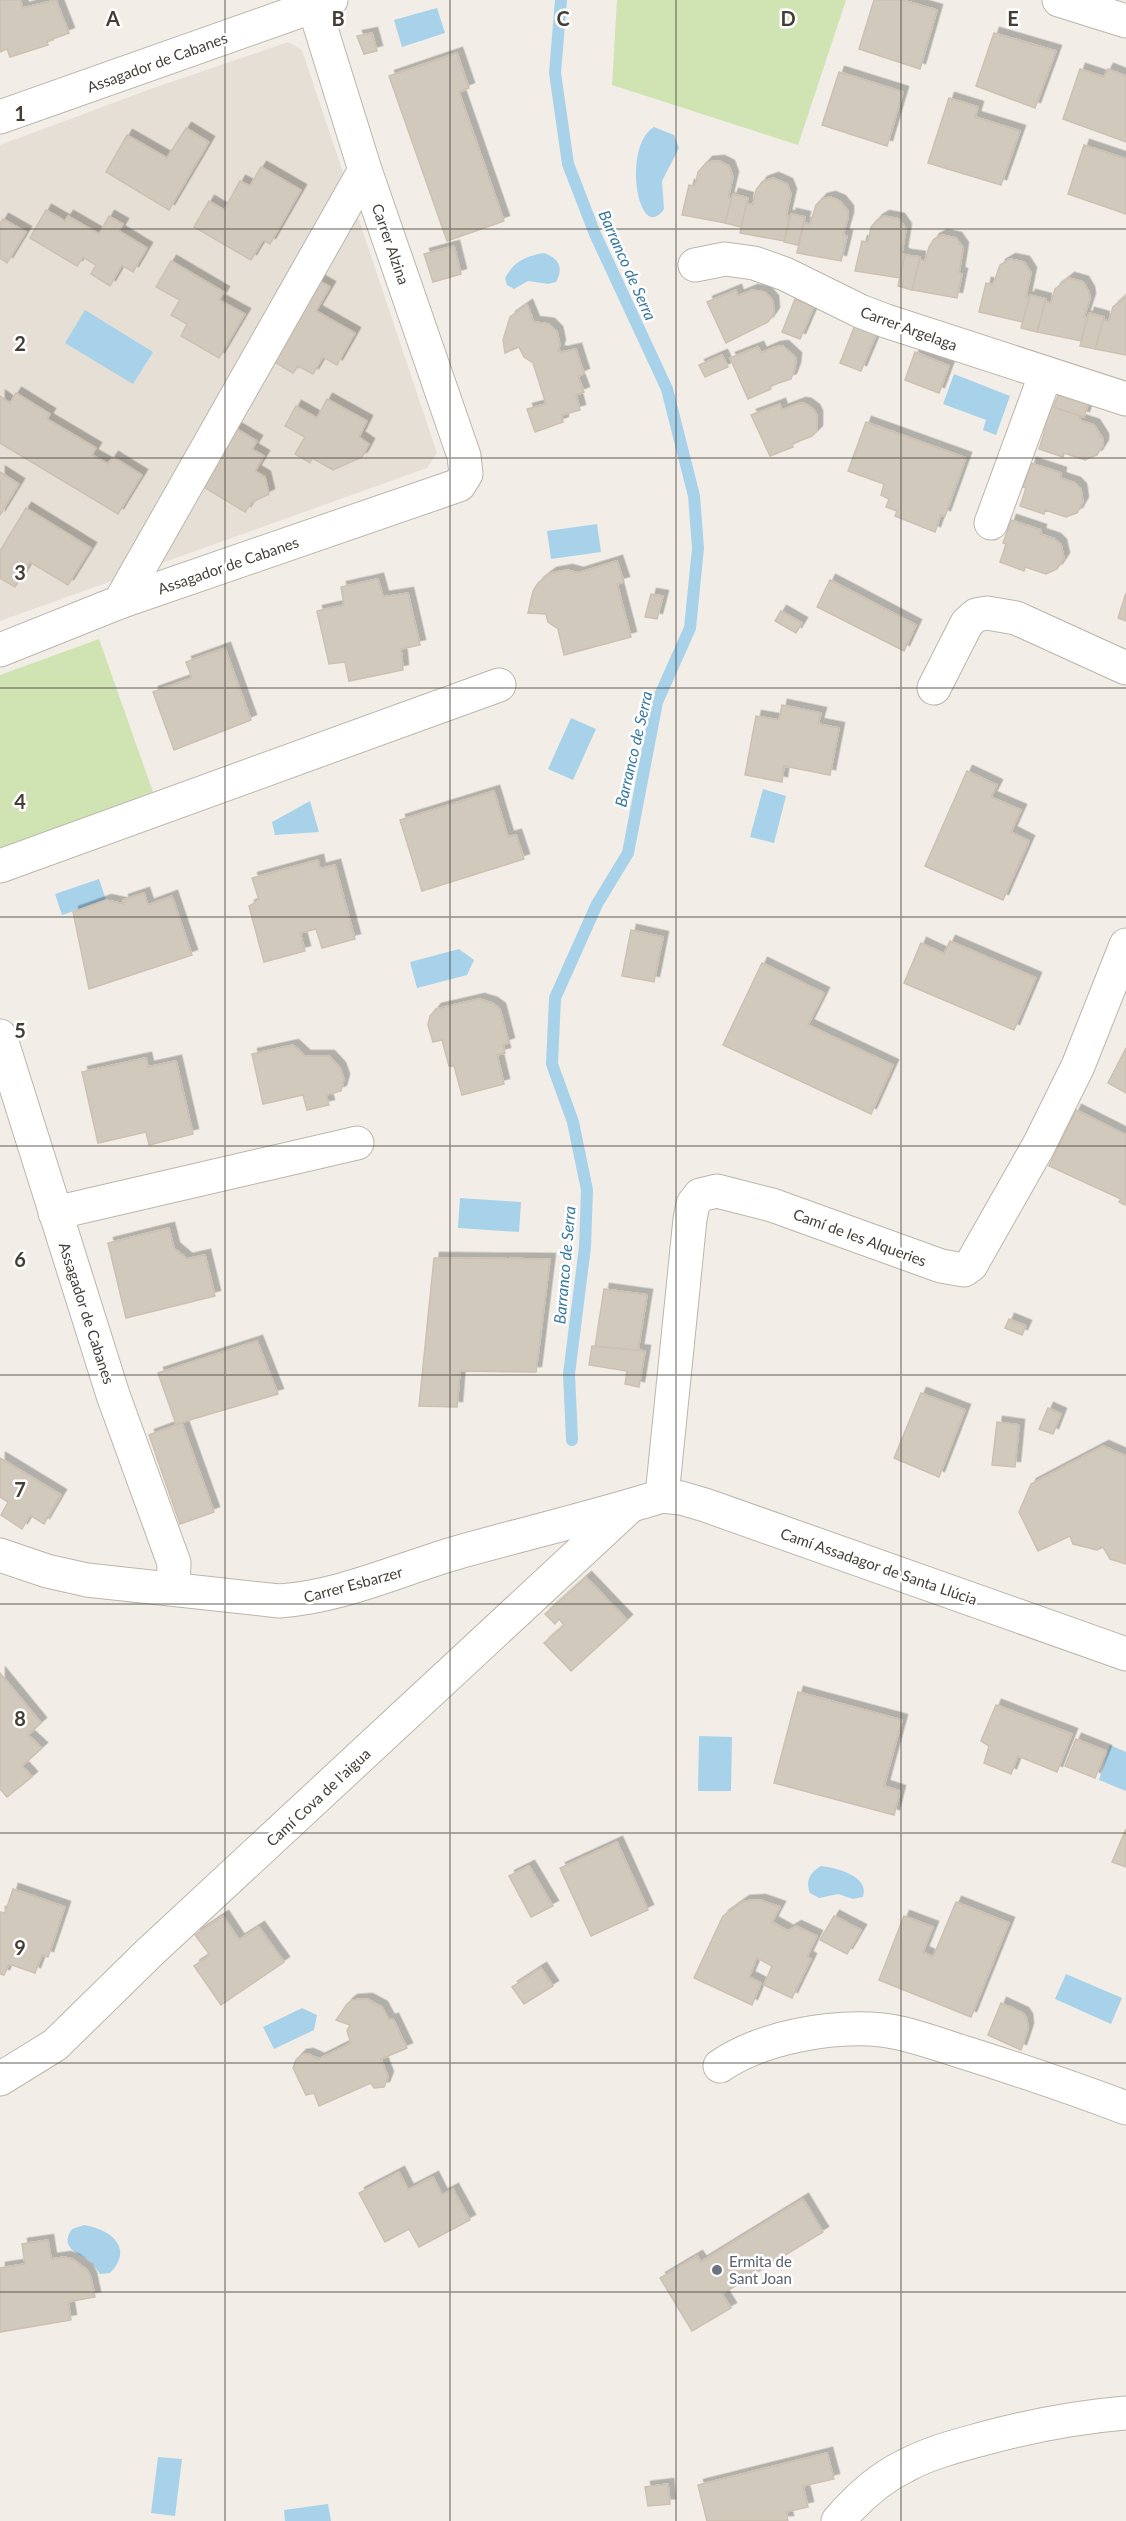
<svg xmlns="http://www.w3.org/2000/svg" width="1126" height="2521" font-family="Lato,sans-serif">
<defs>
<filter id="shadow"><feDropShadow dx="5.5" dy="-5.5" stdDeviation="0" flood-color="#0004"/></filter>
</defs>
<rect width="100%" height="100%" fill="#f2eee7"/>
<path fill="#e5dfd5" d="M288 42 302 50 437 453 427 468 0 621V145L148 90Z"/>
<g fill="#d0e3b3">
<path d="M617 0H846L798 145 612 85Z"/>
<path d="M99 639 153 792 0 853V675Z"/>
</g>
<g fill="#a8d2ea">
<path d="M437 8 445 33 402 47 394 20Z"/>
<path d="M654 127 674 135 679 148 662 181 664 209C639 246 621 147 654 127Z"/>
<path d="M544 253C559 258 564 268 556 282L548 284 528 281 514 289 507 285 505 278C514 261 526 256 544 253Z"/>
<path d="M85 310 153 352 133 384 65 343Z"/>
<path d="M954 374 1010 396 996 435 983 430 986 420 943 404Z"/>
<path d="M597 524 601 552 551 559 547 531Z"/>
<path d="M571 718 596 729 573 780 548 769Z"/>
<path d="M763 789 786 796 774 843 750 837Z"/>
<path d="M310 801 319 832 275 835 272 822Z"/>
<path d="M99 879 106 900 62 915 55 894Z"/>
<path d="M459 949 474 960 467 975 417 988 410 962Z"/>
<path d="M460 1198 521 1202 519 1232 458 1228Z"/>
<path d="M699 1736 732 1737 731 1791H698Z"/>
<path d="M1110 1745 1126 1752V1791L1099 1780Z"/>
<path d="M821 1866C837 1868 870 1876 863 1897L853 1899 838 1894 819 1898 810 1893C805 1881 810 1872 821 1866Z"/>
<path d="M1066 1974 1122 1998 1111 2024 1055 1999Z"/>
<path d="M302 2008 317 2015 314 2030 274 2049 263 2027Z"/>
<path d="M84 2225C110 2229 135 2248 110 2273L100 2274C97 2270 94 2265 91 2262 80 2253 58 2249 72 2229Z"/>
<path d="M158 2457 182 2459 175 2516 151 2513Z"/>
<path d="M328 2504 331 2521H285L284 2510Z"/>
</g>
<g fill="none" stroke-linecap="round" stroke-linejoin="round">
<path stroke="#a8d2ea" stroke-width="12" d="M561 0 555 73 568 164 595 234 667 389 694 496 698 548 690 628 657 702 628 853 597 904 555 998 552 1064 573 1122 587 1190 585 1247 569 1374 572 1440"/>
</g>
<g fill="#d2c9bd" stroke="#cdc0b1" stroke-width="1.5" filter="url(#shadow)">
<path d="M0 0H20L23 8 56 0 69 33 47 41 48 45 10 57 7 49 0 52Z"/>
<path d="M874 0H902L937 10 920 69 859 49Z"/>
<path d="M372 33 377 51 364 54 357 36Z"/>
<path d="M994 33 1056 51 1035 108 976 86Z"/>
<path d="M457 53 469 88 459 92 504 221 447 241 389 76Z"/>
<path d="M1080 69 1104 77 1108 69 1126 76V142L1063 119Z"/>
<path d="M839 72 903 92 887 146 822 125Z"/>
<path d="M949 98 978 107 975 117 1020 131 1001 185 928 163Z"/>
<path d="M186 128 209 142 169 210 106 172 127 135 167 158Z"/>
<path d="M1084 145 1126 159V214L1068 194Z"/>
<path d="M719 161 729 166 733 177 728 198 732 199 725 223 682 215 689 185 695 186 698 172 707 162Z"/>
<path d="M261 167 301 190 270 244 263 240 251 260 194 227 209 201 224 210 240 181 250 186Z"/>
<path d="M773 178 787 184 791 194 786 216H789L784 241 740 233 746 203 753 205 756 190 762 182Z"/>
<path d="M733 194 748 198 741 227 725 223Z"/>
<path d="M830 197 840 201 848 211V218L843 235 847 236 841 261 797 253 804 223 810 224 816 205 822 199Z"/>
<path d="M46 210 65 221 68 216 99 234 109 216 123 224 119 231 147 248 133 272 122 265 110 286 91 274 96 265 83 257 77 266 30 238Z"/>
<path d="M791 214 805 217 798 245 784 242Z"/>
<path d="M884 216 899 219 906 229 902 253 905 255 900 278 855 271 862 241 868 242 871 227 877 220Z"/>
<path d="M3 219 26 232 7 263 0 258V224Z"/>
<path d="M942 235 956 238 963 248 959 273 962 274 957 298 912 290 919 260 925 261 929 247 934 239Z"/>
<path d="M454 246 461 274 433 282 424 254Z"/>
<path d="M905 255 920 257 912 290 898 286Z"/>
<path d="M1010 259 1024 262 1031 273 1026 297 1029 298 1023 322 979 312 986 283 993 285 1000 265Z"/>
<path d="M171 261 224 292 219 300 245 314 219 358 181 336 187 324 171 315 180 300 156 287Z"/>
<path d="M311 276 330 287 316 311 355 333 337 365 323 357 313 374 298 366 293 373 271 360Z"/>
<path d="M1069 278 1083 282 1089 292 1090 299 1084 317H1088L1081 341 1037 332 1045 302 1051 303 1055 289Z"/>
<path d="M736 290 738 296 752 290 765 292 773 301 774 313 768 322 726 343 707 302Z"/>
<path d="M1030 295 1046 299 1037 332 1021 328Z"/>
<path d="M1126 296V355L1095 349 1103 320 1109 321 1113 307Z"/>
<path d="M795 299 814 307 800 339 782 332Z"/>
<path d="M527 305 534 322 549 324 557 332 560 345 558 351 562 352 576 349 584 374 578 376 584 392 576 395 580 410 562 415 563 422 535 432 527 409 546 404 533 363 524 357 519 347 505 353 503 340 510 317Z"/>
<path d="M1089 313 1104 317 1095 349 1080 346Z"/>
<path d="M855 325 877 333 861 371 840 363Z"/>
<path d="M783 346 796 358 795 368 791 379 770 386 771 389 748 399 730 358 758 347 761 353 775 347Z"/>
<path d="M915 352 949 366 939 393 905 380Z"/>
<path d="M722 355 728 367 705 377 699 365Z"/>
<path d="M1059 392 1089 401 1084 417 1054 407Z"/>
<path d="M16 393 50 414 47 419 96 448 92 455 108 464 113 457 142 475 118 514 0 443V396L10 403Z"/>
<path d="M327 399 367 421 359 437 369 444 362 457 333 470 312 458 310 463 295 454 305 437 285 426 296 406 317 418Z"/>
<path d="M800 403 806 404 814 410 817 416V431L812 436 792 444 793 447 770 456 751 415 780 404 782 410Z"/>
<path d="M1050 406 1080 416 1079 420 1094 425 1103 439V445L1097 455 1085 460 1064 453 1063 457 1039 449 1045 430H1042Z"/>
<path d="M866 422 966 458 945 516 941 515 935 532 895 516 897 511 886 507 889 499 881 495 884 484 848 471Z"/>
<path d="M230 425 257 441 252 449 264 456 255 471 265 477 269 494 252 502 245 512 202 486Z"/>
<path d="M1031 463 1061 473 1060 478 1075 483 1081 489 1083 502 1077 513 1066 517 1045 510 1044 514 1020 506 1026 488 1023 487Z"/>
<path d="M0 472 19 484 0 515Z"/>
<path d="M26 508 91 548 68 585 30 562 15 587 0 578V551Z"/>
<path d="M1011 520 1041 530 1040 534 1055 539 1061 545 1064 558 1057 569 1046 574 1025 567 1024 571 1000 562 1006 544 1003 543Z"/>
<path d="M617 561 624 582 617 584 631 637 564 655 558 629 548 622 546 614 528 613 533 591 538 583 551 573 567 570 578 573Z"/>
<path d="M378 579 383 597 408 593 420 645 401 649 403 670 349 681 345 662 329 664 317 611 344 605 341 587Z"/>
<path d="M830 580 916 625 904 651 817 607Z"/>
<path d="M1126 593V621L1118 618Z"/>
<path d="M651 594 663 596 657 619 645 617Z"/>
<path d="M781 611 802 623 796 633 775 621Z"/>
<path d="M225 648 251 720 174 750 153 692 192 678 186 662Z"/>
<path d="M782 705 821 713 818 724 839 728 830 775 784 766 782 782 745 775 756 716 779 720Z"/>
<path d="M967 771 997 785 991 797 1021 810 1011 832 1029 841 1003 900 925 866Z"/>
<path d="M494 791 508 837 516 835 524 859 422 891 400 820Z"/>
<path d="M318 860 320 869 335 865 355 939 322 948 316 929 300 933 305 951 264 962 249 906 259 900 252 878Z"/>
<path d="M144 893 148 905 172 896 192 955 89 989 73 912 106 900 124 904 123 900Z"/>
<path d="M631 930 663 937 654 982 622 976Z"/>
<path d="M950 941 1036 978 1014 1030 904 983 921 943 944 954Z"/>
<path d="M762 963 824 993 808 1025 893 1065 871 1114 723 1045Z"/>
<path d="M479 999 492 1003 500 1009 509 1043 503 1045 505 1053 497 1055 504 1084 462 1095 454 1066H449L442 1040 433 1042 428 1025 430 1016 436 1009Z"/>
<path d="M293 1045 305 1056H329L340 1068 344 1079 341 1091 326 1095 329 1105 307 1110 303 1095 263 1104 252 1054Z"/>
<path d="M1126 1048V1093L1108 1083Z"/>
<path d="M146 1058 148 1067 176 1061 193 1134 149 1145 146 1132 98 1143 82 1072Z"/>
<path d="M1076 1110 1126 1135 1125 1205 1119 1202 1121 1199 1049 1166Z"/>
<path d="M169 1228 174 1248 187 1259 205 1255 215 1296 126 1318 108 1243Z"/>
<path d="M434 1258 550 1259 536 1372 460 1371 457 1407 419 1406Z"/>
<path d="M604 1289 647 1295 638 1351 595 1347Z"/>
<path d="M1009 1319 1026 1326 1022 1335 1005 1328Z"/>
<path d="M257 1341 278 1394 176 1424 158 1373Z"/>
<path d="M592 1346 645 1351 639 1387 625 1384 627 1371 589 1365Z"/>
<path d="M921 1393 965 1410 939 1477 894 1458Z"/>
<path d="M1048 1408 1061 1414 1053 1434 1039 1429Z"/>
<path d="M997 1422 1019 1425 1015 1467 992 1465Z"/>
<path d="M182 1423 214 1512 180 1524 149 1435Z"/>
<path d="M1103 1446 1126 1456V1564L1110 1559 1103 1547 1097 1550 1073 1544 1070 1536 1038 1551 1019 1512 1031 1484Z"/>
<path d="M0 1458 61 1495 44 1524 30 1515 22 1529 1 1515 8 1502 0 1497Z"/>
<path d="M586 1577 627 1620 571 1671 544 1643 564 1625 559 1619 555 1624 545 1614Z"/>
<path d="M0 1673 41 1723 28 1735 42 1748 22 1766 32 1777 7 1797 0 1789Z"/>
<path d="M798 1692 902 1720 884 1786 900 1791 894 1815 774 1783Z"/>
<path d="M996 1705 1072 1734 1057 1772 1018 1756 1011 1774 984 1763 989 1746 981 1741Z"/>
<path d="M1076 1739 1106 1751 1095 1778 1065 1766Z"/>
<path d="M1126 1829V1867L1112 1862Z"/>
<path d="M617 1842 648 1910 591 1936 560 1868Z"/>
<path d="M529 1866 553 1906 531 1917 509 1876Z"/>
<path d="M13 1889 65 1907 48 1957 42 1955 35 1973 9 1964 4 1975 0 1974V1912L5 1913Z"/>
<path d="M760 1900 780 1907 772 1922 788 1931 796 1926 817 1936 807 1957 811 1959 792 1998 764 1985 772 1966 757 1958 749 1977 761 1983 752 2005 694 1978 723 1916 744 1901Z"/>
<path d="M956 1902 1009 1923 971 2017 879 1980 904 1916 933 1927 923 1952 933 1957Z"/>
<path d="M223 1916 239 1940 259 1927 284 1962 221 2005 194 1966 210 1955 195 1935Z"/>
<path d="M834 1916 861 1930 847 1954 820 1940Z"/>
<path d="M541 1968 553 1986 524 2004 512 1987Z"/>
<path d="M367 1999 382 2007 389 2020 393 2019 407 2048 381 2059 388 2077 384 2087 374 2088 371 2083 319 2106 314 2093 306 2095 293 2068 296 2060 301 2055 308 2054 319 2059 351 2043 347 2031 350 2025 336 2020 347 2004 352 2000Z"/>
<path d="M1001 2003 1023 2013 1027 2019 1028 2029 1021 2050 988 2035Z"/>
<path d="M399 2172 408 2190 433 2177 442 2195 453 2189 470 2220 419 2247 409 2229 385 2242 359 2193Z"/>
<path d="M803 2199 823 2232 722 2294 731 2308 692 2331 660 2278 697 2256 701 2262Z"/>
<path d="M48 2240 51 2259 65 2257 74 2260 87 2270 91 2278 95 2297 68 2302 71 2320 0 2332V2268L25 2264 22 2244Z"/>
<path d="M827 2453 834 2479 803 2486 808 2507 786 2512 788 2521H707L698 2485Z"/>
<path d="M668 2484 670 2504 648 2506 645 2487Z"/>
</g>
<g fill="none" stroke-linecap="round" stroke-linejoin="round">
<g stroke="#bcb5aa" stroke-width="35">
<g id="minor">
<path d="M1059 0 1126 21"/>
<path d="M0 117 331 0"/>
<path d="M695 265 725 259 754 263 785 274 860 311 886 321 1126 399"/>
<path d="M991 523 1046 373"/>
<path d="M120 602 365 170"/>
<path d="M0 650 120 602 459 485 466 474 464 456 365 170 312 0"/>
<path d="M934 688 967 623 976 615 987 613 1016 618 1126 668"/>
<path d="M0 866 499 685"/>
<path d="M0 1036 113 1395 174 1563 173 1589"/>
<path d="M55 1213 357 1143"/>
<path d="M662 1496 690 1219 693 1204 700 1195 717 1191 772 1205 941 1266 964 1270 971 1265 1039 1145 1078 1066 1126 945"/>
<path d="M0 1555 47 1571 87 1580 279 1601C341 1597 400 1569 459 1552 527 1533 595 1517 662 1496L681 1498 705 1505 1126 1654"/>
<path d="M720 2066C762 2037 832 2025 882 2030 910 2033 939 2045 966 2053 1020 2070 1073 2088 1126 2108"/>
<path d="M0 2079 55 2045 150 1952 627 1509"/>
<path d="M838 2521C856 2500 880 2478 905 2466 929 2453 956 2446 982 2439 1030 2426 1077 2417 1126 2413"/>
</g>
</g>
<use href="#minor" stroke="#fff" stroke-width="33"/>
</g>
<path fill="none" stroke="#443e36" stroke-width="1.5" stroke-opacity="0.55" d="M225 0V2521M450 0V2521M676 0V2521M901 0V2521M0 229H1126M0 458H1126M0 688H1126M0 917H1126M0 1146H1126M0 1375H1126M0 1604H1126M0 1833H1126M0 2063H1126M0 2292H1126"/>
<circle fill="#6b7280" stroke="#fff" stroke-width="2" cx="717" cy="2270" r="6"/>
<g text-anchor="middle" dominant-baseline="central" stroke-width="5" stroke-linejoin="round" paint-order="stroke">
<g font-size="15" fill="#443e36" stroke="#fff">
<text transform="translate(157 62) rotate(-20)">Assagador de Cabanes</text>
<text transform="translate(391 244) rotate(71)">Carrer Alzina</text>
<text transform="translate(909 328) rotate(20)">Carrer Argelaga</text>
<text transform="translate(228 565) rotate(-19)">Assagador de Cabanes</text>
<text transform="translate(860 1237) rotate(20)">Camí de les Alqueries</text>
<text transform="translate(87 1313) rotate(72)">Assagador de Cabanes</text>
<text transform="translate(879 1566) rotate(19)">Camí Assadagor de Santa Llúcia</text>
<text transform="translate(353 1584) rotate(-15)">Carrer Esbarzer</text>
<text transform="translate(318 1797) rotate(-43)">Camí Cova de l'aigua</text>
</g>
<g font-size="15" fill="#5b616d" stroke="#fff" text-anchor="start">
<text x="729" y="2261">Ermita de<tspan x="729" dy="17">Sant Joan</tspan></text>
</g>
<g font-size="16" font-style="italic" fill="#3779a0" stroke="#fff">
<text transform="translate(628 265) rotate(66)">Barranco de Serra</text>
<text transform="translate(633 749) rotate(-77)">Barranco de Serra</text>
<text transform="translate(564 1265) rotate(-85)">Barranco de Serra</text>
</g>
</g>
<g font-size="20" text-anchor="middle" font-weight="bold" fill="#443e36" stroke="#fff" stroke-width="5" stroke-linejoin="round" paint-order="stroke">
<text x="113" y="26">A</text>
<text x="338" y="26">B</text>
<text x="563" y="26">C</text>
<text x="788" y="26">D</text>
<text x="1013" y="26">E</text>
<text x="20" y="121">1</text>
<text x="20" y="351">2</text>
<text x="20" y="580">3</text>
<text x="20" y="809">4</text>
<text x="20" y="1038">5</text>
<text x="20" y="1267">6</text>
<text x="20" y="1497">7</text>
<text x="20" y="1726">8</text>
<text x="20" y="1955">9</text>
</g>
</svg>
